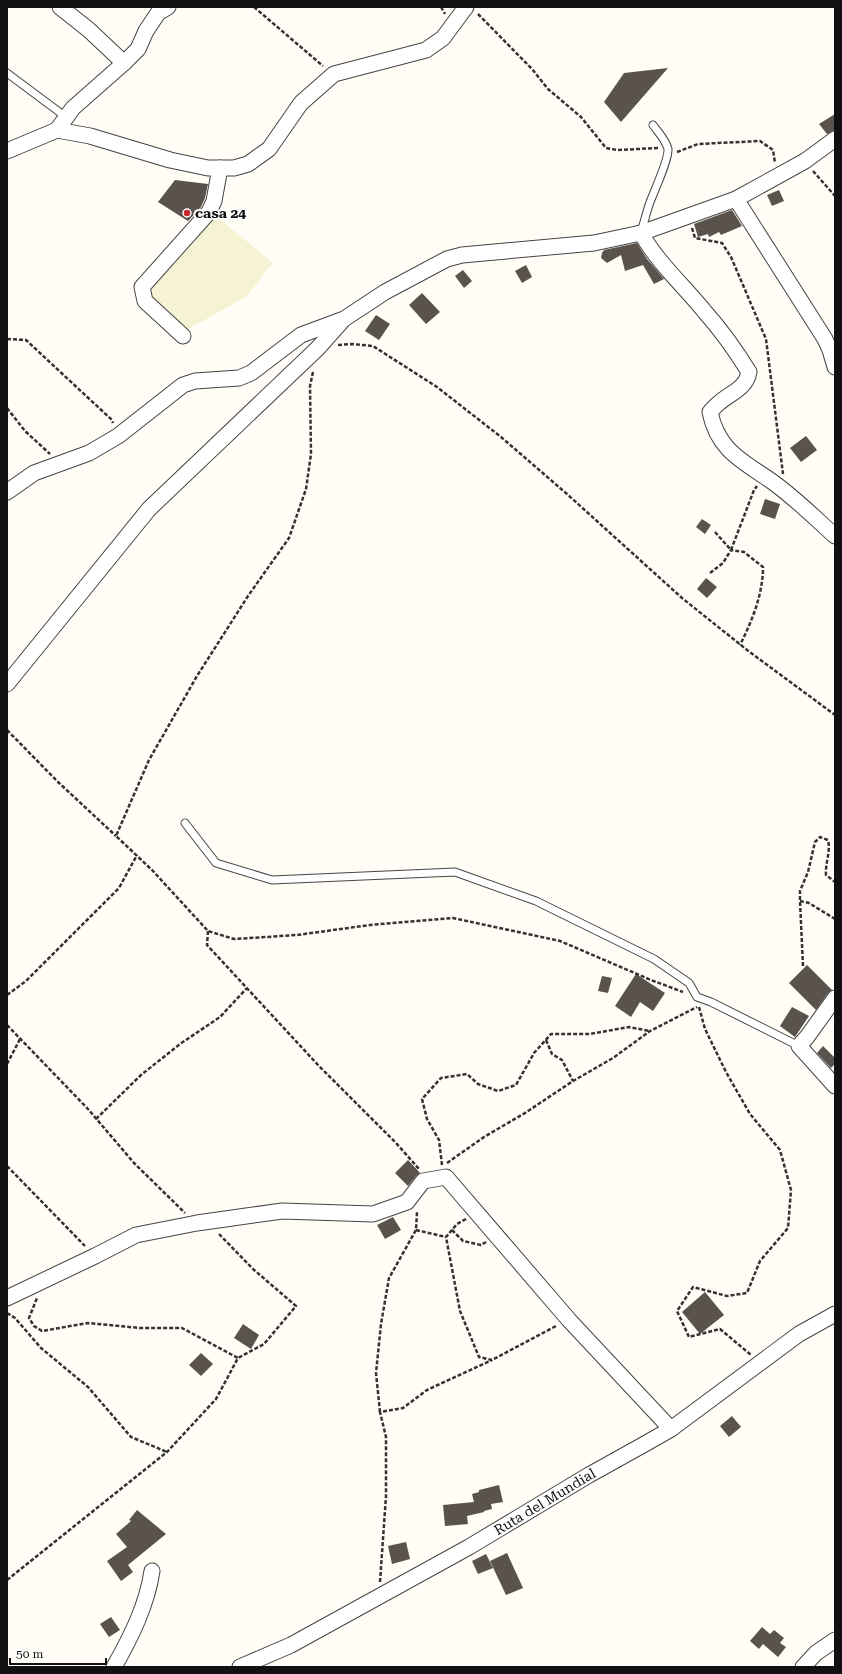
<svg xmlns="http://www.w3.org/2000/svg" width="842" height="1674" font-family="'Roboto Serif',serif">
<rect width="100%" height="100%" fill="#fffdf5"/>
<path fill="#f6f3d4" d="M215 215 273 263 246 297 183 332 149 301 150 283Z"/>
<g fill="#5a524d">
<path d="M668 68 621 122 604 102 624 73Z"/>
<path d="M835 114V130L827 134 819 124Z"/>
<path d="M175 180 208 184 205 198 201 207 188 221 158 202Z"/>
<path d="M779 190 784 201 772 206 767 195Z"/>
<path d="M732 210 742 226 721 235 719 232 709 237 708 234 698 237 694 224Z"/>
<path d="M637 243 647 259 664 279 654 284 643 265 625 271 621 255 607 263 601 258 602 253 604 250Z"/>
<path d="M526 265 532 277 522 283 515 271Z"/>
<path d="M463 270 472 281 464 288 455 276Z"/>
<path d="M422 293 440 312 426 324 409 305Z"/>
<path d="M376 315 390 324 379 340 365 331Z"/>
<path d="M806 436 817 450 801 462 790 448Z"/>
<path d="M765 499 780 504 775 519 760 514Z"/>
<path d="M702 519 711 525 705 534 696 527Z"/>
<path d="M706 578 717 587 707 598 697 589Z"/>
<path d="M807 965 832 990 828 993 816 1010 789 983Z"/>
<path d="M636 974 665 993 653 1011 640 1002 631 1017 615 1006Z"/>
<path d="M602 976 612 978 608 993 598 991Z"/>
<path d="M792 1007 809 1016 795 1037 780 1026Z"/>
<path d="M823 1046 835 1058V1064L831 1068 817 1053Z"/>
<path d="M408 1160 420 1173 416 1176 408 1186 395 1173Z"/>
<path d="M393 1217 401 1230 385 1239 377 1225Z"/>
<path d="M705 1292 724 1315 700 1334 682 1312Z"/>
<path d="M243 1324 259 1335 251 1349 234 1338Z"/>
<path d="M201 1353 213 1364 201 1376 189 1365Z"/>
<path d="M732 1416 741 1427 729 1437 720 1426Z"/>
<path d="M499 1485 503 1502 491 1504 492 1509 484 1511V1512L467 1516 468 1524 445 1526 443 1505 474 1502 472 1494 479 1492V1490Z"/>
<path d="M137 1510 166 1534 128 1565 133 1572 121 1581 107 1561 127 1547 116 1534 131 1521 129 1520Z"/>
<path d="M406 1542 410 1559 392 1564 388 1546Z"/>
<path d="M507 1553 523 1588 506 1595 490 1561Z"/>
<path d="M486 1554 493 1568 478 1574 472 1561Z"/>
<path d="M111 1617 120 1630 109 1637 100 1624Z"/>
<path d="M762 1627 770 1634 774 1630 784 1638 780 1643 786 1647 778 1657 763 1644 759 1649 750 1641Z"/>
</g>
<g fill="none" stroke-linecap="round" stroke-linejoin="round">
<g stroke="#444" stroke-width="9">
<g id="lane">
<path d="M7 73 66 117"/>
<path d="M641 232C644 223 646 214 649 205 653 193 669 160 668 149 666 140 658 132 653 125"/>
<path d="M185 823 216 863 272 880 455 872 536 901 654 959 689 983 697 997 711 1002 799 1046"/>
</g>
</g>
<g stroke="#444" stroke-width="17">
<g id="street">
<path d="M60 7 89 30 124 63"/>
<path d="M57 130 73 108 124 63 138 49 146 31 158 13 168 7"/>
<path d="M7 151 57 130 90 136 170 160 208 168H234L248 164 269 149 301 103 334 74 426 50 443 38 466 7"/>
<path d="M736 199 825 339 830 350 835 367"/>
<path d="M641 233C657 262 684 286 705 312 722 331 736 351 749 372 746 389 730 393 719 403 716 405 713 409 710 412 718 452 745 462 774 483 796 499 815 518 835 536"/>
<path d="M183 336 145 301 142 287 209 212 214 201 220 168"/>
<path d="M7 492 34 473 89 453 118 436 183 385 195 381 239 378 251 373 301 335 344 319 385 292 447 259 462 255 594 243 641 233 736 199 805 161 835 139"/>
<path d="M7 684 149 509 318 348 342 321"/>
<path d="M835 998 807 1037 799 1046 835 1086"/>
<path d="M7 1298 95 1256 136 1235 197 1223 282 1211 373 1214 407 1202 423 1181 446 1177 569 1320 671 1429"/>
<path d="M114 1667C131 1637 147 1605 152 1571"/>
<path id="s1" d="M240 1667 291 1645 469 1547 589 1475 643 1445 671 1429 799 1334 835 1314"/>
<path d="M803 1667 816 1653 835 1640"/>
</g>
</g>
<g stroke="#333" stroke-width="2.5" stroke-dasharray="4 2" stroke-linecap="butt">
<path d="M254 7 323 66"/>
<path d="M441 7 445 14"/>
<path d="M478 14 532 69 548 89 581 117 606 148 617 150 659 148"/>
<path d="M677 152 698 144 760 141 773 150 775 163"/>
<path d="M813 171 835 196"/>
<path d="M692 228 695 238 722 243 731 257 766 339 783 474"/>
<path d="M7 339 26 340 112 420 113 423"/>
<path d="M338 345 352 344 373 346 437 387 501 437 567 494 682 598 747 650 835 715"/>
<path d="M313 372 310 386 311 454 306 489 289 538 248 596 197 676 149 760 116 836 152 870 208 931 234 939 297 935 370 925 453 918 560 941 651 980 683 992"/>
<path d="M7 408 25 431 50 454"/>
<path d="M715 532 731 550 754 490 757 486"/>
<path d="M710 573 723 563 731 550 744 552 763 567C763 594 752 621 740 645"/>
<path d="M7 730 58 782 116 836"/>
<path d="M800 901 809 903 835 919"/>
<path d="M208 931 207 945 318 1065 396 1143 419 1169"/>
<path d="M803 966 800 901V891L808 872 815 842 820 837 828 840C831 852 825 863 826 875L835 882"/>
<path d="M7 995 26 981 119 888 137 855"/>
<path d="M699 1007 705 1029 726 1072 750 1114 780 1150 791 1190 788 1228 760 1261 747 1293 727 1296 693 1287 677 1311 689 1337 720 1329 751 1355"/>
<path d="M7 1025 88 1109 134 1163 185 1213"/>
<path d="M546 1040 552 1054 562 1060 573 1081"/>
<path d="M7 1064 20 1039"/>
<path d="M96 1119 141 1075 180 1044 220 1017 247 988"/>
<path d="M447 1163 484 1137 525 1113 573 1081 613 1058 650 1031 697 1007"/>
<path d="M442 1165 439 1140 427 1119 422 1099 441 1078 467 1074 478 1084 498 1091 516 1085 534 1053 551 1034H590L629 1027 650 1031"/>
<path d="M7 1166 85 1246"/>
<path d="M466 1219 457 1224 446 1237 460 1311 479 1357 492 1360 556 1326"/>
<path d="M416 1230 446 1237"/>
<path d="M452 1230 463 1241 481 1245 486 1242"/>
<path d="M219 1234 253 1269 296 1306 264 1344 238 1358"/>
<path d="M7 1313 15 1318 41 1348 88 1387 131 1437 167 1452"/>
<path d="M380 1412 376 1373 381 1324 389 1278 416 1230 417 1212"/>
<path d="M7 1580 167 1452 216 1399 238 1358 182 1328H140L88 1323 42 1331 34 1326 29 1318 37 1298"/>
<path d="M380 1582 386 1496V1437L380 1412 403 1408 427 1390 492 1360"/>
</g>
<use href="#lane" stroke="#fff" stroke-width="7"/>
<use href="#street" stroke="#fff" stroke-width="15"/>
</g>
<circle fill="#c4262e" stroke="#fff" stroke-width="1.5" cx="187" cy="213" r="4"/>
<g text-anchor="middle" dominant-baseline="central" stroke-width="4" stroke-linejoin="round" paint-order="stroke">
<g font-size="14" font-weight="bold" fill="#111" stroke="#fff" text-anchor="start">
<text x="195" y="213">casa 24</text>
</g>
<g font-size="14" fill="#111" stroke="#fff">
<text stroke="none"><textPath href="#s1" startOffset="347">Ruta del Mundial</textPath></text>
</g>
</g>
<rect width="842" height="1674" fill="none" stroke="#111111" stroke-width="16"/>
<path d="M10 1658v6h96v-6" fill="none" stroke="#111111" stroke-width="2"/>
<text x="16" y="1658" font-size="12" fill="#111111" stroke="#ffffff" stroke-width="3" paint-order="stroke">50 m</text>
</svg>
